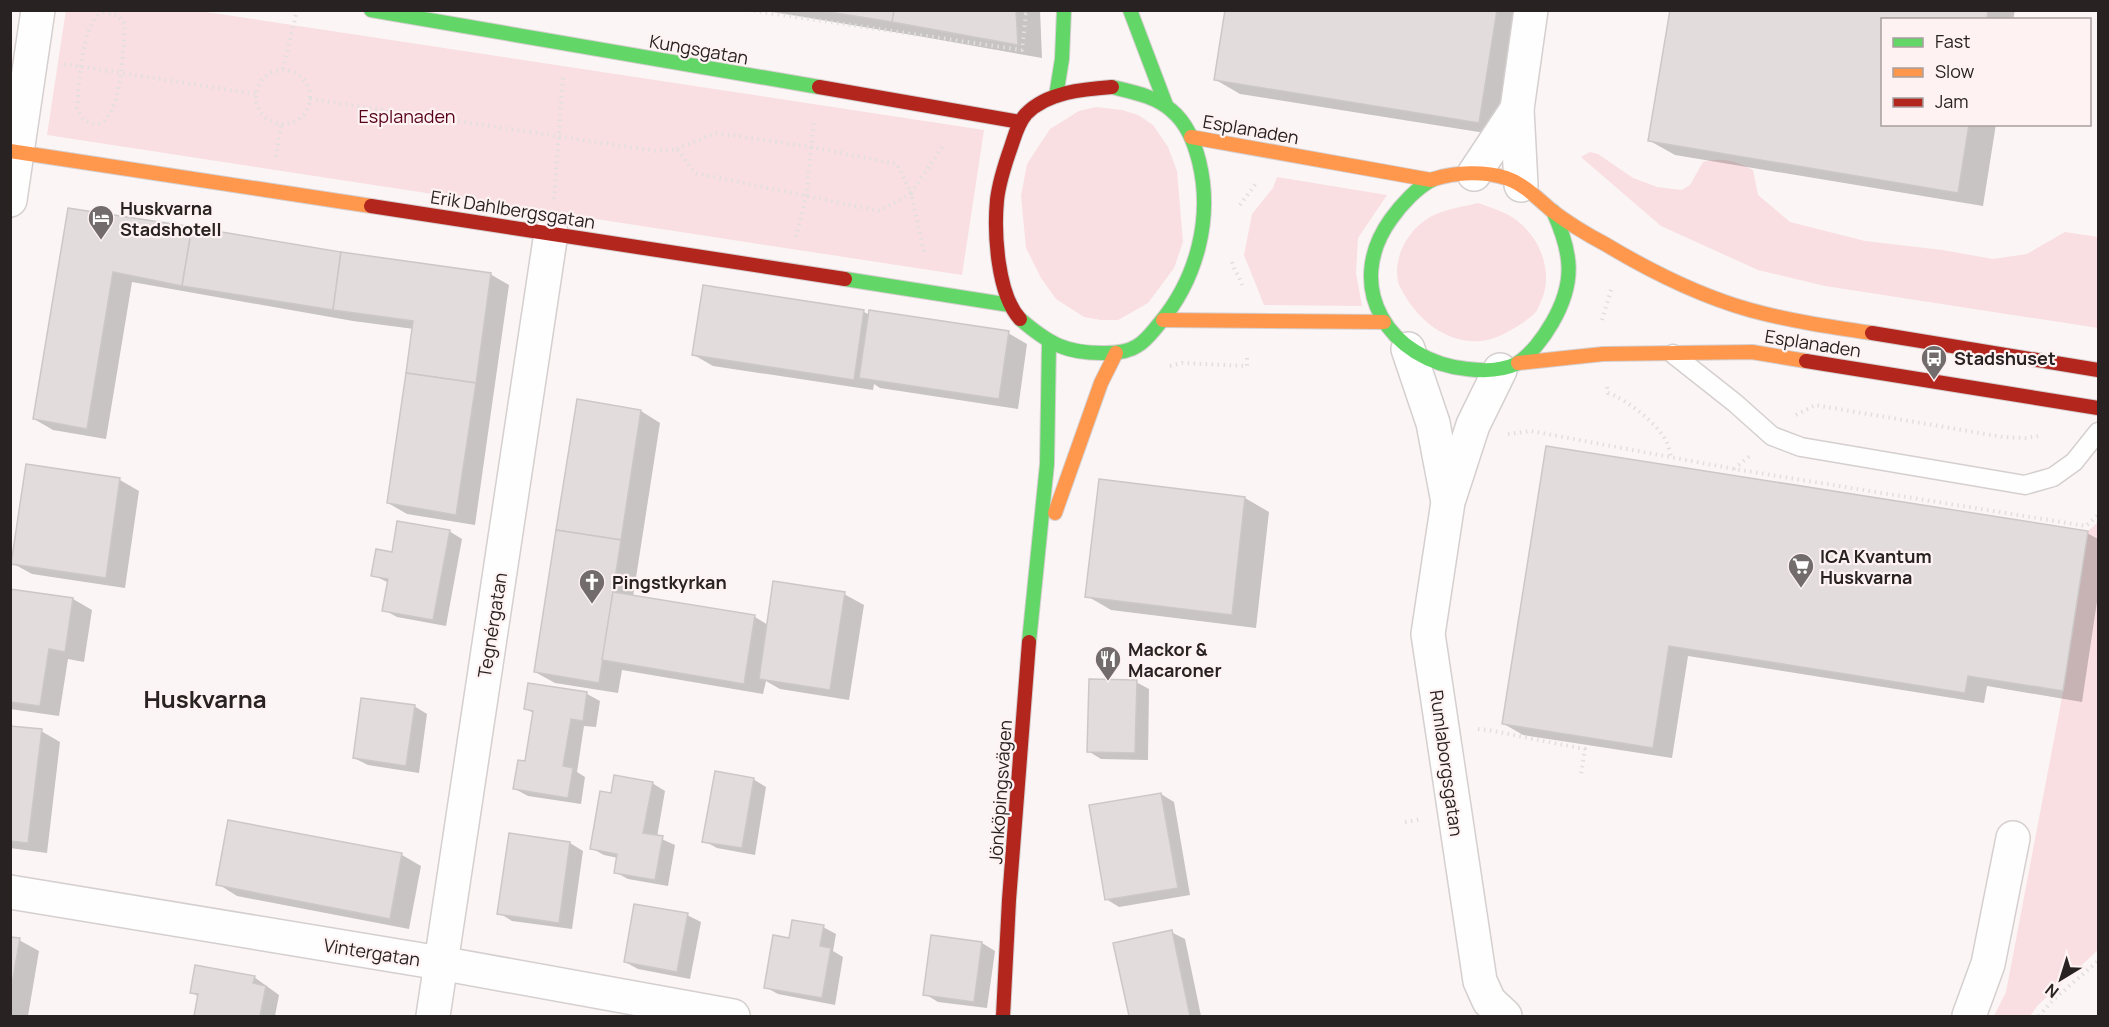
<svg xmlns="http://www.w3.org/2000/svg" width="2109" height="1027" font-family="Manrope,sans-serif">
<rect width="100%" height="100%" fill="#fbf5f5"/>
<g fill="#f9dfe1">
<path d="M66 10 200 11 984 130 962 275 47 135Z"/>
<path d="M1096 107 1122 110 1138 115 1153 125 1168 147 1177 171 1183 242 1174 268 1148 303 1118 320H1101L1084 317 1056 299 1041 278 1026 248 1021 196 1027 164 1050 129 1079 111Z"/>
<path d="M1590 152 1598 154 1633 178 1657 187 1682 190 1690 185 1703 162C1721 157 1737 161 1753 170L1758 195 1790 222 1865 241 1942 250 1993 259 2027 254 2065 232 2098 237V328L1825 286 1758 270 1661 226 1581 157Z"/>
<path d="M1277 177 1387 195 1358 238 1356 273 1362 306 1264 305 1244 255 1252 214 1273 188Z"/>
<path d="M1478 203C1489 207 1502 211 1512 217 1538 234 1554 269 1542 299 1539 305 1538 311 1533 315 1521 325 1497 340 1481 341 1448 344 1419 321 1404 294 1402 290 1399 286 1398 282 1393 256 1408 230 1430 217 1445 209 1462 207 1478 203Z"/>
<path d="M2098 522V950L2038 1005 2030 1016H1994L2006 992 2063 692 2088 531Z"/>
</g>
<g fill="#0003">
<path d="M761 10H1040L1042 58 918 36Z"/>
<path d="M1227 10H1524L1504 136 1240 94 1216 80Z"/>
<path d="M1672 10H2015L2013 20H1882V124H1996L1983 206 1675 155 1650 141Z"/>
<path d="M69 210 341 254 490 274 509 285 475 525 407 514 388 503 414 329 353 321 132 282 106 439 53 430 34 419Z"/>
<path d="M864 312 870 315 1008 333 1027 344 1018 409 880 388 874 384 873 390 713 366 694 355Z"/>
<path d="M578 401 641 411 660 423 633 597 755 617 768 625 844 594 864 605 849 700 780 689 766 681 763 694 622 670 618 693 555 683 535 672Z"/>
<path d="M1547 448 2087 533 2098 539V595L2082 702 1987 686 1984 703 1688 656 1672 758 1523 735 1504 724Z"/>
<path d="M27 466 120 480 139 491 125 588 32 574 12 563Z"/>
<path d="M1245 498 1269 512 1256 628 1111 610 1087 596Z"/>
<path d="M449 531 462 539 446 626 397 617 384 610 389 583 373 575 393 554Z"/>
<path d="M10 590 73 599 92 610 84 662 68 659 59 716 10 709Z"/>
<path d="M1136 682 1149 689 1148 760 1101 759 1088 751Z"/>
<path d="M587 694 600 701 596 727 584 726 577 772 585 777 581 804 528 796 515 789 526 763 535 714 526 709Z"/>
<path d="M414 706 427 714 419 773 368 765 354 758Z"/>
<path d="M10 727 41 731 60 742 47 853 10 848Z"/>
<path d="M753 779 766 787 755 855 717 848 704 841Z"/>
<path d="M652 783 665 791 657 837 675 845 668 886 628 879 615 872 618 858 604 855 591 848Z"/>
<path d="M1161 794 1174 802 1190 895 1119 907 1106 899Z"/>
<path d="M570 843 583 851 572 929 512 921 499 913Z"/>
<path d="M402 855 421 866 409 929 237 896 218 884Z"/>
<path d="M687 915 701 922 690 979 638 969 625 962Z"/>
<path d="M823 927 836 934 833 951 843 957 835 1005 778 994 765 987 790 940Z"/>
<path d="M1171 932 1185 939 1201 1016H1130L1115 944Z"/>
<path d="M10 938 19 940 39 951 28 1016H10Z"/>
<path d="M982 943 995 951 987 1008 938 1002 925 994Z"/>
<path d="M254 977 279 995 275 1016H196L199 997 191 992Z"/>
</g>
<g fill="#e2dcdc" stroke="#cdc8c8" stroke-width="1.5">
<path d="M817 10H1016L1018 45 892 22Z"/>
<path d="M817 10H1016L1018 45 892 22Z"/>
<path d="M817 10H1016L1018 45 892 22Z"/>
<path d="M817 10H894L892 22Z"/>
<path d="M1225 10H1497L1479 123 1214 80Z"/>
<path d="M1670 10H1988L1987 20H1882V124H1969L1958 193 1648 141Z"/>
<path d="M68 208 192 227 182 286 113 272 87 429 33 419Z"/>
<path d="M192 227 341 252 333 310 182 286Z"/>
<path d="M341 252 491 273 476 383 406 373 413 321 333 310Z"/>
<path d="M703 285 864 310 854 380 692 355Z"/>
<path d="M869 310 1009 331 999 399 859 378Z"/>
<path d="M406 373 476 383 456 515 387 503Z"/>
<path d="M577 399 641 410 621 540 556 530Z"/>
<path d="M1546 446 2088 531 2063 691 1968 676 1965 693 1669 646 1653 748 1502 724Z"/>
<path d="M26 464 120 478 106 578 11 564Z"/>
<path d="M1099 479 1245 497 1232 615 1085 597Z"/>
<path d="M397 521 450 530 433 620 382 611 388 579 371 576 376 549 392 552Z"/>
<path d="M556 530 621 540 599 683 534 672Z"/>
<path d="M773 581 845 592 830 690 759 679Z"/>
<path d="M10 589 73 598 65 652 49 649 40 706 10 702Z"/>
<path d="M613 592 755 615 744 684 602 660Z"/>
<path d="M1089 679 1137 680 1135 753 1087 752Z"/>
<path d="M528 683 587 692 583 721 571 719 563 766 573 768 568 798 513 789 518 760 525 761 533 711 524 709Z"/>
<path d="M361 698 415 705 406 766 353 758Z"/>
<path d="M10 726 42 729 28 843 10 841Z"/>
<path d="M715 771 754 778 742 848 702 842Z"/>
<path d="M614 775 653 782 643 833 663 836 655 880 614 873 617 854 590 849 600 791 611 793Z"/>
<path d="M1161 793 1178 888 1105 900 1089 805Z"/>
<path d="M228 820 402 853 390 919 216 885Z"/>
<path d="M509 833 570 842 559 923 497 914Z"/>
<path d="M634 904 688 913 677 972 624 962Z"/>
<path d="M792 920 824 925 820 946 831 948 822 998 764 988 773 935 789 938Z"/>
<path d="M1172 930 1190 1016H1129L1113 943Z"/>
<path d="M931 935 982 942 974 1002 923 995Z"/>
<path d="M10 937 20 938 10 996Z"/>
<path d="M195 965 255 976 253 983 266 986 260 1016H194L198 994 190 993Z"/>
</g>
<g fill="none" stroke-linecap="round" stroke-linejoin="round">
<g stroke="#d5cfcf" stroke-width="21">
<path id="lane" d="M1673 354 1735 403 1772 436 1801 447 2025 485 2053 477 2074 462 2098 432"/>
</g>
<g stroke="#d5cfcf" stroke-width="36">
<g id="street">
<path d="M1474 174 1517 109"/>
<path d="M1521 185 1517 109 1531 10"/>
<path d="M10 200 38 10"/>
<path d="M1408 349 1433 423 1447 497"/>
<path d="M1500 370 1473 425 1448 502 1428 634 1480 981 1489 1001 1505 1016"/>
<path d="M10 892 440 963 733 1016"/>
<path d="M433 1016 551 233"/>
<path d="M1969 1016 1988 964 2013 838"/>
</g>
</g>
<g stroke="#d5cfcf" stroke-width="16">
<g id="fast">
<path d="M371 10 819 87"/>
<path d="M1130 10 1166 105"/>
<path d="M1056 96 1062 59 1064 10"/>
<path d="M1434 179C1418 186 1401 205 1391 219 1342 287 1389 361 1467 369 1483 371 1501 371 1516 364 1530 356 1544 337 1552 323 1576 282 1572 253 1553 211"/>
<path d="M845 279 1010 305"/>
<path d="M1020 319C1049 344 1067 354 1106 353 1116 353 1128 352 1137 346 1146 341 1153 331 1159 324 1197 279 1213 218 1199 161 1194 142 1187 123 1171 110 1155 96 1132 92 1112 87"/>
<path d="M1029 642 1047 464 1049 343"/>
</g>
</g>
<g stroke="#d5cfcf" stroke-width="16">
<g id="slow">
<path d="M1191 137 1431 180"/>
<path d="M10 151 371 206"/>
<path d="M1434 179C1456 172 1484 171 1506 178 1524 184 1537 198 1551 210 1568 223 1586 234 1605 244 1650 271 1700 296 1750 310 1790 321 1831 327 1872 333"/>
<path d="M1163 320 1384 322"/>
<path d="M1518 363 1603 354 1752 352 1806 361"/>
<path d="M1055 513 1101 383 1116 353"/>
</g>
</g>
<g stroke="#d5cfcf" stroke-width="16">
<g id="jam">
<path d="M819 87 1020 122"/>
<path d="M371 206 845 279"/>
<path d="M1020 319C997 294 994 232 997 200 999 182 1005 164 1011 147 1015 135 1018 123 1026 114 1047 92 1084 89 1112 87"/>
<path d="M1872 333 2098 370"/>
<path d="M1806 361 2098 408"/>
<path d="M1003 1016 1009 900 1029 642"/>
</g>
</g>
<g stroke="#e2dfdf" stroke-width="4" stroke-dasharray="1.5 4.5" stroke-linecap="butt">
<path d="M748 10 1022 50 1026 14H1031"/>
<path d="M103 12 117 15 125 24C123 41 123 139 88 122 82 119 79 114 77 108 79 86 81 22 103 12Z"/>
<path d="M64 64 256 94"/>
<path d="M283 69 297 10"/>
<circle cx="283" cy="97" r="27"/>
<path d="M310 99 656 151 677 149 695 173 880 211 911 193 925 256"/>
<path d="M677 149 716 133 811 147 897 164 911 193 945 143"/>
<path d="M276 157 281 124"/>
<path d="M554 199 563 78"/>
<path d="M1240 205 1257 182"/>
<path d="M796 237 806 196 814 120"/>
<path d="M1232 262C1234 271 1240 277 1242 285"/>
<path d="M1602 320 1612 287"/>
<path d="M1170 366 1182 363 1247 366V355"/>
<path d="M1607 387 1608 393C1626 399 1660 425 1667 443 1669 447 1670 453 1671 457"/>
<path d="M1796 415 1815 405 2003 437 2026 438 2038 436"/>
<path d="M1508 434 1531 431 1734 469 2086 526 2098 515"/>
<path d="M1734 469 1752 454"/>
<path d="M1478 729 1488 730 1585 749 1581 774"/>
<path d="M1405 822 1422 819"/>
<path d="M2039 1016 2052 1001 2098 961"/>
</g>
<use href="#lane" stroke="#fefefe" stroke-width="18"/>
<use href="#street" stroke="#fefefe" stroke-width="33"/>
<use href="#fast" stroke="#63d668" stroke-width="14"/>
<use href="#slow" stroke="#ff974d" stroke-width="14"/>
<use href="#jam" stroke="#b3261e" stroke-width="14"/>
</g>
<defs>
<g id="hotel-pin" transform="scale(1.35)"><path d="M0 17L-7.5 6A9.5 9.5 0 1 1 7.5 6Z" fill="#726c6c" stroke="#fef2f2"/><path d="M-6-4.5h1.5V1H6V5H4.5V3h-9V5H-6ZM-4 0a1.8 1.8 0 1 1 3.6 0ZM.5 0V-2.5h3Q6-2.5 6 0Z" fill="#fff"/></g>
<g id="bus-pin" transform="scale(1.35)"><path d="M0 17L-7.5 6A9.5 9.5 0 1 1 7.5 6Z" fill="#726c6c" stroke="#fef2f2"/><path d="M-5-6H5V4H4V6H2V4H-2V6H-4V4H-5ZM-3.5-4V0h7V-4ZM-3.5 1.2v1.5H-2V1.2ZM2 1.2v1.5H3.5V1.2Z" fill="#fff"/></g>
<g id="supermarket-pin" transform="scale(1.35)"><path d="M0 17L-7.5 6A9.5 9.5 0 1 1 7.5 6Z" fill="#726c6c" stroke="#fef2f2"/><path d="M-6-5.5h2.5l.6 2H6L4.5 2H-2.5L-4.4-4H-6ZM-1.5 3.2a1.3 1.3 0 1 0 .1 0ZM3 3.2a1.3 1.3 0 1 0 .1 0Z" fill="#fff"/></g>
<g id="church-pin" transform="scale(1.35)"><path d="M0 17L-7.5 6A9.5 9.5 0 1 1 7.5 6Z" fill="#726c6c" stroke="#fef2f2"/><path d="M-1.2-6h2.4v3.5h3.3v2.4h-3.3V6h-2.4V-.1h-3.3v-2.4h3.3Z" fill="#fff"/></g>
<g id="restaurant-pin" transform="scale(1.35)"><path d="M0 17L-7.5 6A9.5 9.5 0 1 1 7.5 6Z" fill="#726c6c" stroke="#fef2f2"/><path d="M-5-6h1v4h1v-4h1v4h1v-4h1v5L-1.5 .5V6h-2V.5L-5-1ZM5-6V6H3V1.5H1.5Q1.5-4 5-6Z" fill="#fff"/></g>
</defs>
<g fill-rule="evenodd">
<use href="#hotel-pin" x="101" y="218"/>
<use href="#bus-pin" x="1934" y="358"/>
<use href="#supermarket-pin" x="1801" y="566"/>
<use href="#church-pin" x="592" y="582"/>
<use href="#restaurant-pin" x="1108" y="659"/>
</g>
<g text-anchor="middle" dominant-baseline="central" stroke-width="4.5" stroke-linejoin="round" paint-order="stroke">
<g font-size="18" fill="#282222" stroke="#fef2f2">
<text transform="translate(699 49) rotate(10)">Kungsgatan</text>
<text transform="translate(1251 129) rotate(10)">Esplanaden</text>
<text transform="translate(513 209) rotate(9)">Erik Dahlbergsgatan</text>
<text transform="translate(1813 343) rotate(9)">Esplanaden</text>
<text transform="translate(492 625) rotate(-81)">Tegnérgatan</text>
<text transform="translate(1447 763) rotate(82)">Rumlaborgsgatan</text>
<text transform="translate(1000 792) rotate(-86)">Jönköpingsvägen</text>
<text transform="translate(372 952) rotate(9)">Vintergatan</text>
</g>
<g font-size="18" fill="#560019" stroke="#fef2f2">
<text x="407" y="116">Esplanaden</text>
</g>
<g font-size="18" font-weight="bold" fill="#282222" stroke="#fef2f2" text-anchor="start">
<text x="120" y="208">Huskvarna<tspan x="120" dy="21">Stadshotell</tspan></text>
<text x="1954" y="358">Stadshuset</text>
<text x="1820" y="556">ICA Kvantum<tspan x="1820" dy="21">Huskvarna</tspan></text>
<text x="612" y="582">Pingstkyrkan</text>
<text x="1128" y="649">Mackor &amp;<tspan x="1128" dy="21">Macaroner</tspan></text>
</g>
<g font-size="24" font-weight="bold" fill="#282222" stroke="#fef2f2">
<text x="205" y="698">Huskvarna</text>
</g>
</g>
<rect width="2109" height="1027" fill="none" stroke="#282222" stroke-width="24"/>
<rect x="1881" y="18" width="210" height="108" fill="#fef2f2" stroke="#a89f9f" stroke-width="1.5"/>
<rect x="1893" y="38" width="30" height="9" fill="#63d668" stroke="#a89f9f" stroke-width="1.5"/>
<text x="1935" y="48" font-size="18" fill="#282222">Fast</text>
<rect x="1893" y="68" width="30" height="9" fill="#ff974d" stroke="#a89f9f" stroke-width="1.5"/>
<text x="1935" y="78" font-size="18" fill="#282222">Slow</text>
<rect x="1893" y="98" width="30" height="9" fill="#b3261e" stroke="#a89f9f" stroke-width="1.5"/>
<text x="1935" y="108" font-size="18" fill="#282222">Jam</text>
<g transform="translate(2061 979) rotate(218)" stroke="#fef2f2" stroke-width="4.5" paint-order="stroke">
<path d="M0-4.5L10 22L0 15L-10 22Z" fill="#282222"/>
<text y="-9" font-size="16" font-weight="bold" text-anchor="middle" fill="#282222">N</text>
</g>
</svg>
